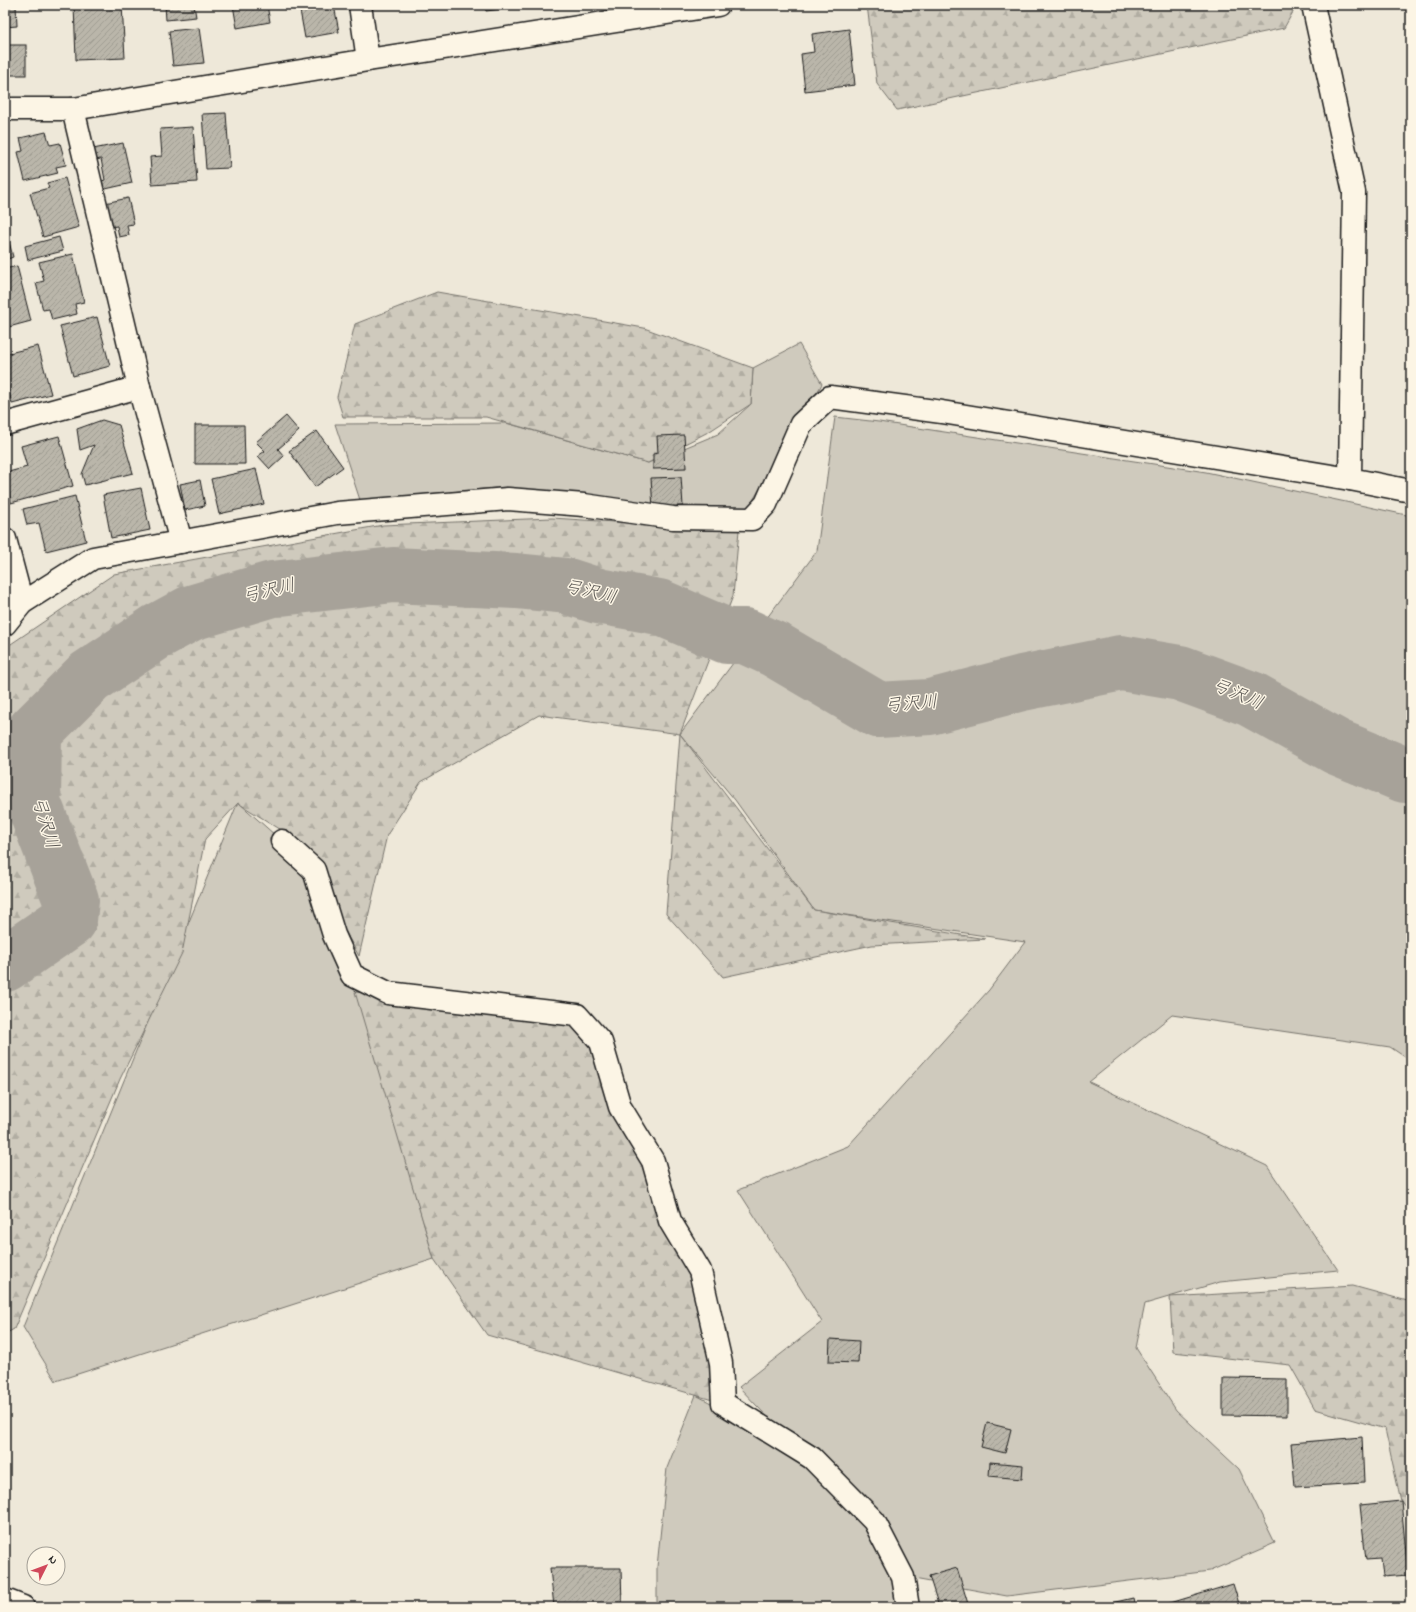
<svg xmlns="http://www.w3.org/2000/svg" width="1416" height="1612" font-family="'Indie Flower','Klee One',sans-serif">
<defs>
<pattern id="forest-firs" width="22" height="20" patternUnits="userSpaceOnUse"><rect width="22" height="20" fill="#cfcabd"/><path d="M5 1l3.5 6h-7zM16 11l3.5 6h-7z" fill="#b1ada2"/></pattern>
<pattern id="building-hatch" width="6" height="6" patternUnits="userSpaceOnUse"><rect width="6" height="6" fill="#bab6aa"/><path d="M-1 1l2-2M0 6l6-6M5 7l2-2" fill="none" stroke="#9f9c92"/></pattern>
</defs>
<rect width="100%" height="100%" fill="#eee8d9"/>
<filter id="ink" filterUnits="userSpaceOnUse"><feTurbulence type="fractalNoise" baseFrequency=".025" numOctaves="2"/><feDisplacementMap in="SourceGraphic" scale="8" xChannelSelector="R" yChannelSelector="G"/><feConvolveMatrix kernelMatrix="1 2 1 2 8 2 1 2 1" color-interpolation-filters="sRGB"/></filter>
<g filter="url(#ink)">
<g fill="#cfcabd" stroke="#76736c">
<path d="M799 344 822 384 746 512 606 509 506 487 360 500 335 424 506 423 648 463 718 434 751 404 753 368Z"/>
<path d="M835 417 879 422 1206 472 1411 516V1061L1390 1047 1172 1015 1089 1082 1267 1166 1338 1270 1220 1282 1145 1304 1136 1348 1176 1410 1239 1469 1275 1543 1210 1571 1007 1596 903 1577 900 1607H657V1567L667 1468 696 1395 791 1446 832 1485 739 1387 822 1322 738 1190 848 1146 989 990 1025 942 814 910 735 800 680 734 817 551Z"/>
<path d="M238 802 314 870 352 975 434 1259 56 1381 23 1327Z"/>
</g>
<g fill="url(#forest-firs)" stroke="#76736c">
<path d="M867 5H1292L1293 12 1284 28 897 110 877 84Z"/>
<path d="M437 292 644 328 753 368 751 404 710 431 648 463 486 417H343L337 397 355 324Z"/>
<path d="M552 518 739 530 733 596 680 734 814 910 985 939 872 945 723 977 666 914 680 734 539 715 421 782 387 835 359 956 291 836 238 803 205 839 182 953 120 1079 14 1329 5 1334V648L114 574 383 525Z"/>
<path d="M355 992 577 1015 693 1260 723 1403 487 1335 434 1259Z"/>
<path d="M1353 1286 1411 1302V1516L1401 1501 1385 1429 1315 1409 1290 1365 1173 1352 1170 1297Z"/>
</g>
<g fill="none" stroke-linecap="round" stroke-linejoin="round">
<path stroke="#a7a299" stroke-width="56" d="M5 964 69 920 71 900 33 802 34 732 89 677 158 631 191 613 272 589 393 575 516 581 567 586 598 596 659 607 727 636H745L776 650 878 710 930 707 1022 683 1121 663 1180 673 1251 699 1337 747 1405 775H1411"/>
</g>
<g fill="url(#building-hatch)" stroke="#1c1c1c">
<path d="M5 5H16L17 26 5 27Z"/>
<path d="M74 5H122L125 58 76 60Z"/>
<path d="M165 5H194L196 17 166 20Z"/>
<path d="M233 5H267L270 22 237 28Z"/>
<path d="M299 5H334L339 32 305 38Z"/>
<path d="M485 5H516L517 7 486 11Z"/>
<path d="M199 28 204 63 173 66 169 31Z"/>
<path d="M849 29 855 85 805 91 801 54 814 52 812 34Z"/>
<rect x="5" y="45" width="21" height="30"/>
<path d="M226 113 230 168 206 169 202 114Z"/>
<path d="M193 127 197 182 152 185 150 157 162 156 160 129Z"/>
<path d="M46 132 50 145 60 143 66 165 56 167 58 173 25 181 18 152 23 151 20 138Z"/>
<path d="M123 143 132 183 101 190 99 182 105 180 101 159 95 160 93 149Z"/>
<path d="M65 178 79 227 43 237 30 193 49 188 47 183Z"/>
<path d="M128 198 134 224 127 225 129 235 119 237 117 226 110 227 105 203Z"/>
<path d="M5 226 13 257 5 260Z"/>
<path d="M59 237 63 251 28 260 25 246Z"/>
<path d="M73 254 84 302 75 304 77 314 52 320 49 309 43 310 36 283 44 281 39 262Z"/>
<path d="M17 266 31 321 5 328V269Z"/>
<path d="M97 317 110 366 73 376 60 326Z"/>
<path d="M38 346 51 394 12 404 5 374V354Z"/>
<path d="M286 416 299 431 278 449 284 456 270 469 258 456 265 451 256 442Z"/>
<path d="M102 420 119 425 133 473 85 485 82 474 94 445 80 450 77 429Z"/>
<path d="M195 425H244L245 464H195Z"/>
<path d="M317 431 343 467 315 487 289 451Z"/>
<path d="M684 435 686 468 653 469V454L658 453 657 436Z"/>
<path d="M59 436 73 486 11 503 5 473 27 467 21 446Z"/>
<path d="M256 469 264 504 219 514 211 479Z"/>
<path d="M681 477 683 506 653 508 651 478Z"/>
<path d="M200 480 205 506 185 510 180 484Z"/>
<path d="M141 488 150 530 111 538 103 495Z"/>
<path d="M75 496 86 541 46 551 39 523 27 525 23 509Z"/>
<path d="M830 1339 859 1341 858 1363 829 1362Z"/>
<path d="M1223 1378 1287 1379V1416L1223 1415Z"/>
<path d="M987 1423 1011 1429 1005 1453 981 1447Z"/>
<path d="M1362 1437 1364 1483 1295 1487 1291 1443Z"/>
<path d="M990 1462 1023 1465 1022 1479 989 1476Z"/>
<path d="M1401 1501 1408 1575 1383 1577 1381 1559 1366 1560 1360 1505Z"/>
<path d="M550 1568H621L622 1607H554Z"/>
<path d="M957 1568 969 1607H939L929 1576Z"/>
<path d="M1233 1584 1240 1607H1157Z"/>
<path d="M1133 1598 1135 1607H1107V1604Z"/>
</g>
<g fill="none" stroke-linecap="round" stroke-linejoin="round">
<g stroke="#1c1c1c" stroke-width="25">
<g id="minor">
<path d="M360 5 368 60"/>
<path d="M1313 5 1354 192 1350 479 1411 491"/>
<path d="M5 109H73L368 60 718 5"/>
<path d="M73 109 139 387 181 542"/>
<path d="M5 424 139 387"/>
<path d="M5 539 22 603"/>
<path d="M5 624 22 603 93 558 337 513 508 499 584 505 673 518 752 519 766 504 801 424 830 397 942 412 1350 479"/>
<path d="M282 841 314 870 334 935 352 975 388 993 577 1015 601 1042 620 1107 653 1161 670 1221 700 1271 721 1363 723 1403 812 1458 874 1521 903 1577 908 1607"/>
<path d="M5 1600 23 1607"/>
</g>
</g>
<use href="#minor" stroke="#fcf5e5" stroke-width="22"/>
</g>
</g>
<g text-anchor="middle" dominant-baseline="central" stroke-width="3" stroke-linejoin="round" paint-order="stroke">
<g font-size="18" font-style="italic" fill="#5b5854" stroke="#fcf5e5">
<text transform="translate(269 592) rotate(-13)">弓沢川</text>
<text transform="translate(590 593) rotate(13)">弓沢川</text>
<text transform="translate(1237 695) rotate(23)">弓沢川</text>
<text transform="translate(911 705) rotate(-5)">弓沢川</text>
<text transform="translate(44 823) rotate(73)">弓沢川</text>
</g>
</g>
<rect width="1416" height="1612" fill="none" stroke="#fcf5e5" stroke-width="20"/>
<rect x="10" y="10" width="1396" height="1592" fill="none" stroke="#1c1c1c" stroke-width="1.5" filter="url(#ink)"/>
<g transform="translate(46 1566) rotate(48)"><circle r="19" fill="#fcf5e5" stroke="#a29e95"/>
<path d="M0-3L7 15L0 10L-7 15Z" fill="#d1495b"/>
<text y="-6" font-size="11" font-weight="bold" text-anchor="middle" fill="#1c1c1c">N</text>
</g>
</svg>
